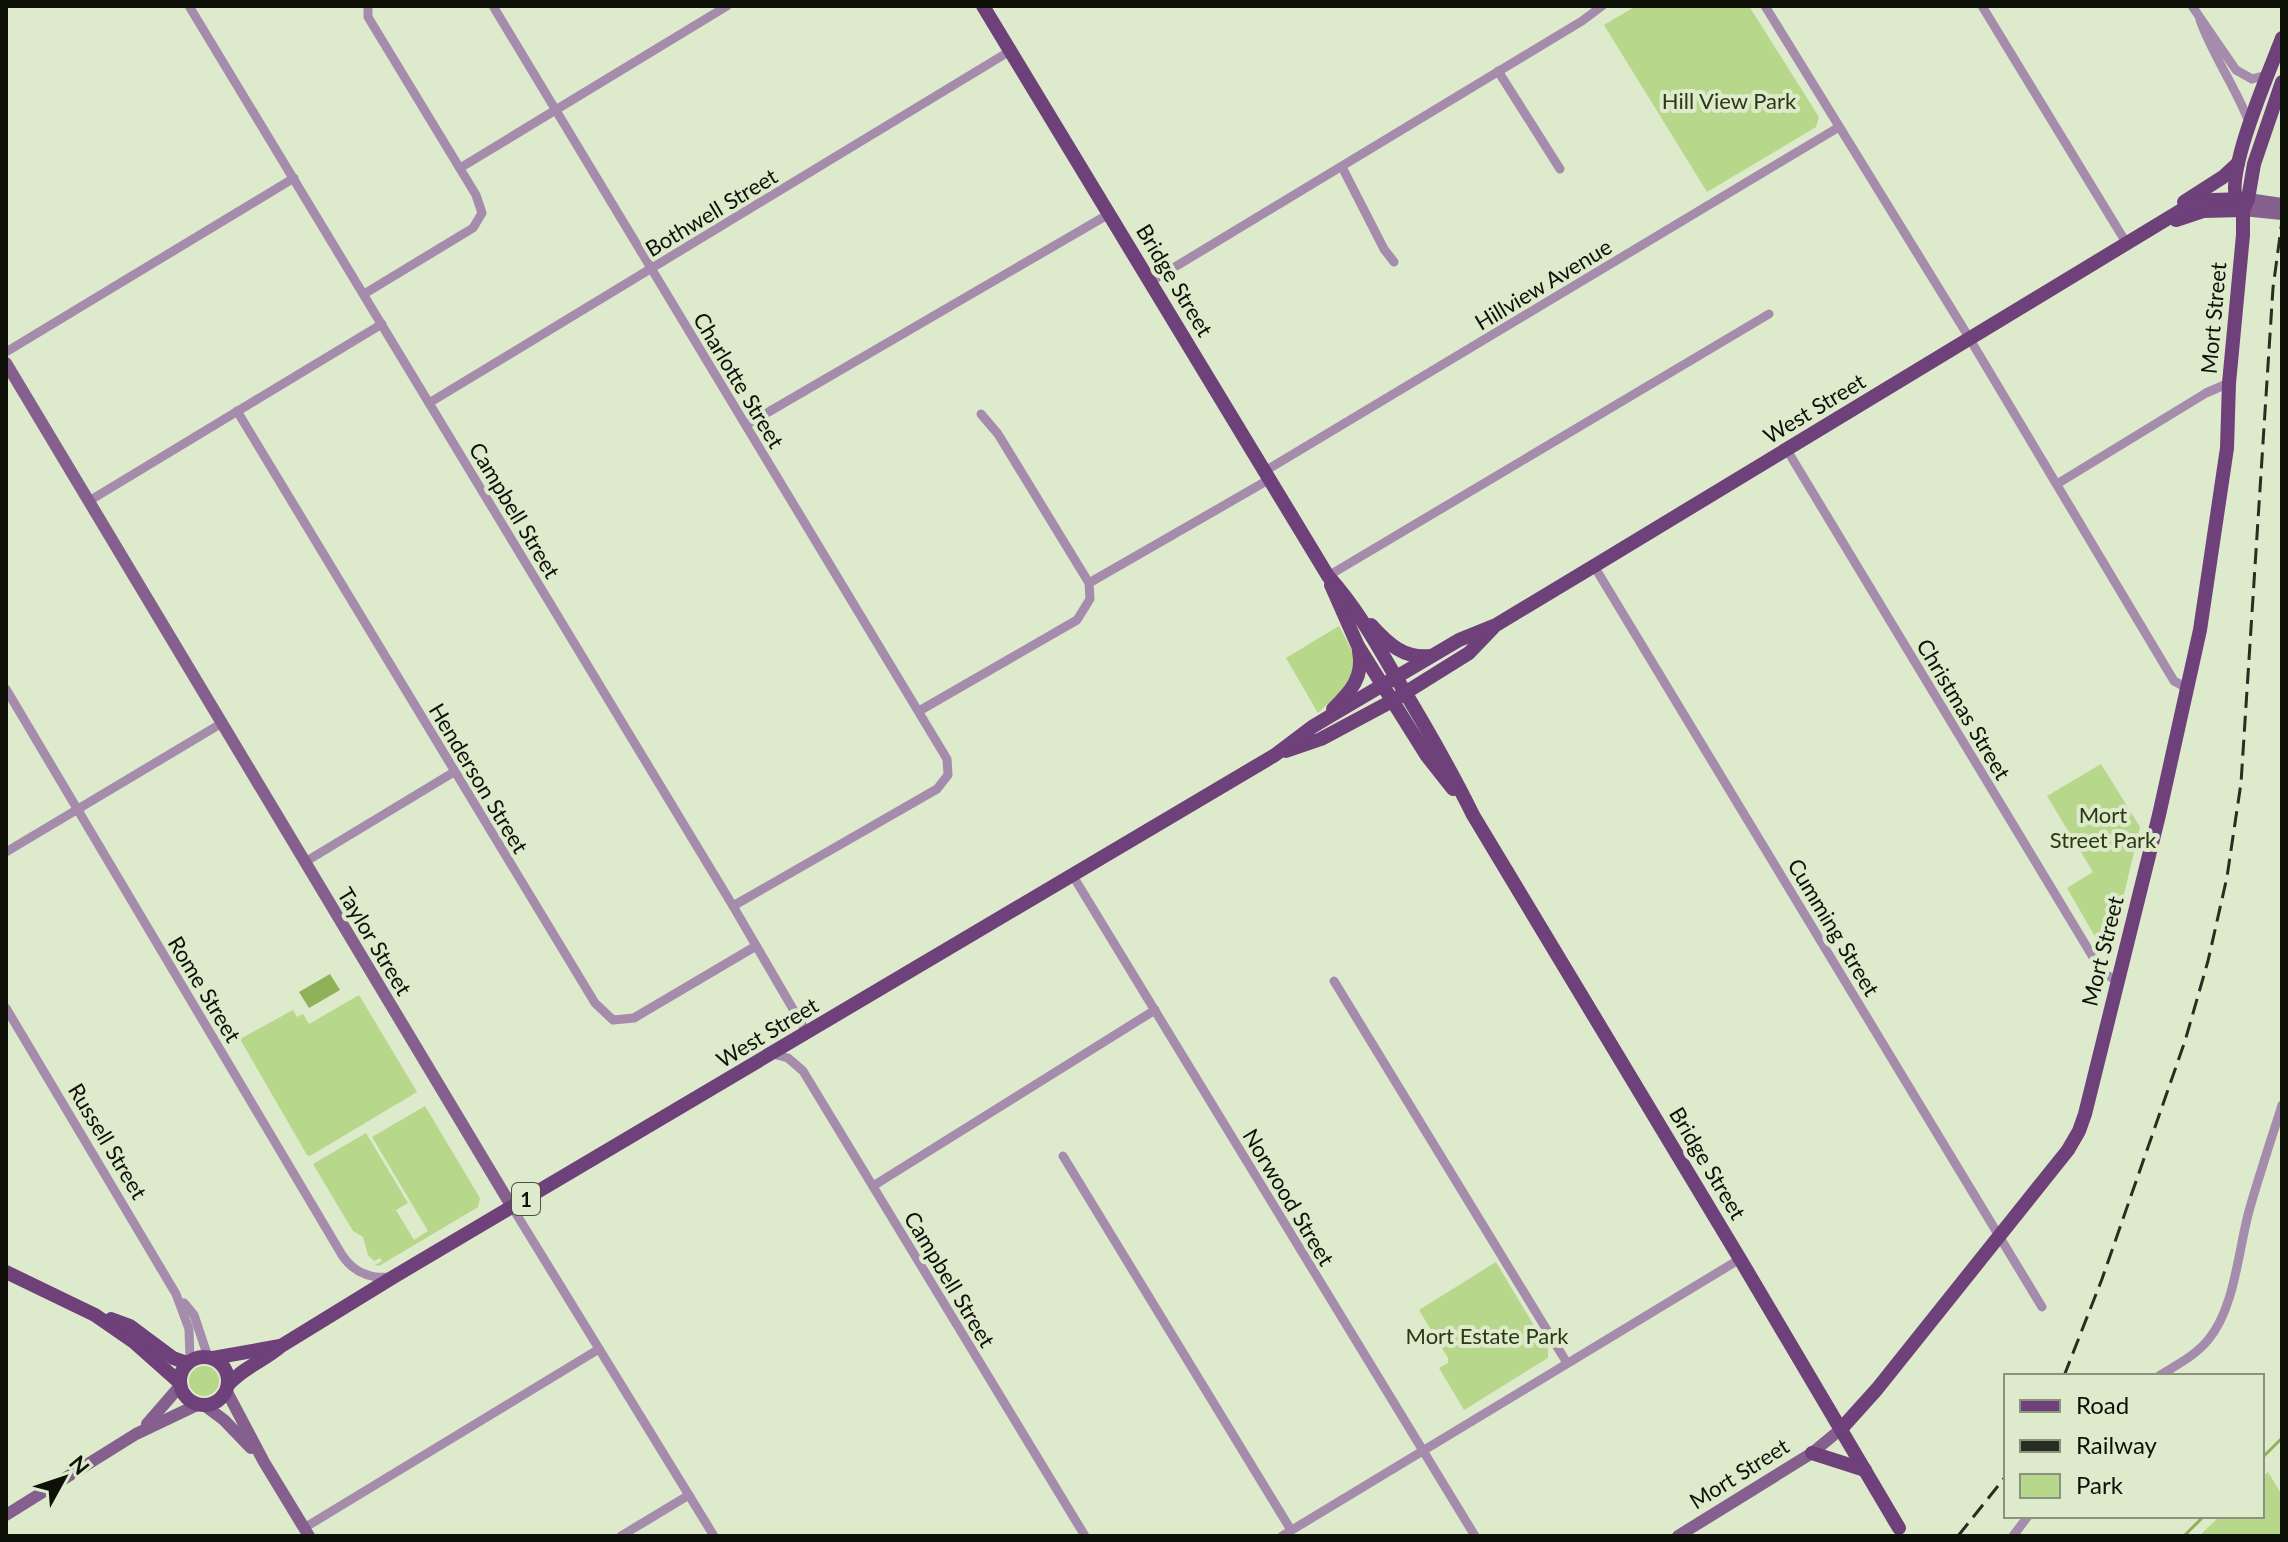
<svg xmlns="http://www.w3.org/2000/svg" width="2288" height="1542" font-family="Lato,sans-serif">
<rect width="100%" height="100%" fill="#ddeacc"/>
<g fill="#b7d78b">
<path d="M1636 6H1749L1819 117 1816 127 1707 192 1604 25Z"/>
<path d="M1339 626 1356 658 1350 678 1337 695 1318 713 1286 658Z"/>
<path d="M2101 764 2140 827 2110 953 2105 954 2067 888 2093 872 2047 796Z"/>
<path d="M359 995 417 1092 310 1156 307 1155 240 1039 293 1010 297 1017 303 1014 309 1024Z"/>
<path d="M425 1106 480 1198 478 1207 379 1266 375 1265 382 1261 380 1258 374 1261 368 1255 363 1237 353 1231 313 1164 366 1133 408 1203 396 1210 414 1240 428 1231 372 1137Z"/>
<path d="M1496 1262 1548 1349V1358L1464 1410 1439 1368 1448 1363V1358L1419 1310Z"/>
<circle cx="204" cy="1381" r="15"/>
<path d="M2268 1472 2282 1495V1536H2199L2220 1516H2262V1477Z"/>
</g>
<path fill="#8fb259" d="M330 974 340 990 309 1008 299 992Z"/>
<g fill="none" stroke-linecap="round" stroke-linejoin="round">
<g stroke="#8fb259" stroke-width="3">
<path d="M2262 1458 2282 1438"/>
<path d="M2184 1536 2204 1516"/>
</g>
<g stroke="#a58bac" stroke-width="9">
<path d="M189 6 733 906 807 1033"/>
<path d="M493 6 947 759 948 775 937 789 733 906"/>
<path d="M1765 6 1962 326 2174 681 2187 688"/>
<path d="M1982 6 2127 244"/>
<path d="M2192 6 2236 70 2252 79 2270 74"/>
<path d="M2200 20C2213 56 2235 86 2249 122"/>
<path d="M1498 71 1560 169"/>
<path d="M1342 167 1384 249 1394 262"/>
<path d="M460 168 727 6"/>
<path d="M1150 282 1582 21 1602 6"/>
<path d="M364 294 473 228 482 213 476 195 368 17V6"/>
<path d="M6 352 294 178"/>
<path d="M429 403 1010 51"/>
<path d="M237 411 595 1003 613 1020 634 1018 756 946"/>
<path d="M746 425 1109 214"/>
<path d="M1787 450 2102 972 2117 981"/>
<path d="M1265 471 1839 127"/>
<path d="M2057 484 2206 393 2229 383"/>
<path d="M89 501 382 324"/>
<path d="M1594 566 2042 1307"/>
<path d="M1328 576 1769 314"/>
<path d="M1089 583 1270 479"/>
<path d="M6 689 342 1255C354 1273 370 1279 391 1277"/>
<path d="M919 711 1077 620 1090 599 1089 583 998 434 981 414"/>
<path d="M6 852 222 723"/>
<path d="M305 862 454 772"/>
<path d="M1073 876 1475 1536"/>
<path d="M1334 981 1567 1363"/>
<path d="M6 1008 176 1294 189 1329 190 1360"/>
<path d="M773 1054 788 1058 803 1071 1085 1536"/>
<path d="M1063 1156 1291 1530"/>
<path d="M873 1186 1155 1010"/>
<path d="M512 1207 714 1536"/>
<path d="M184 1303 194 1315 208 1357"/>
<path d="M2159 1376C2176 1365 2195 1356 2208 1340 2235 1308 2238 1251 2249 1211 2259 1176 2271 1140 2282 1105"/>
<path d="M304 1528 599 1349"/>
<path d="M621 1536 689 1495"/>
<path d="M1282 1536 1740 1259"/>
<path d="M2013 1536 2028 1516"/>
</g>
<g stroke="#85608f" stroke-width="12">
<path d="M2248 199 2282 204"/>
<path d="M2243 210 2282 214"/>
<path d="M6 363 512 1207"/>
<path d="M226 1390 264 1462 309 1536"/>
<path d="M204 1405 224 1420 251 1448"/>
<path d="M147 1424 180 1386"/>
<path d="M6 1515 136 1434 199 1404"/>
<path d="M1678 1536 1812 1453 1841 1429"/>
</g>
<g stroke="#6e417a" stroke-width="14">
<path d="M983 6 1328 576C1355 606 1374 639 1394 674 1422 720 1449 766 1473 815L1740 1259 1899 1528"/>
<path d="M2184 202 2223 177 2238 163"/>
<path d="M2238 203C2222 178 2271 68 2282 38"/>
<path d="M2176 220 2203 211 2243 210"/>
<path d="M1331 585 1358 646 1427 756 1453 789"/>
<path d="M1371 625C1388 644 1404 659 1431 656"/>
<path d="M1333 709C1351 691 1364 677 1359 651"/>
<path d="M1286 751 1321 739 1392 701 1469 653 1493 628"/>
<path d="M6 1272 95 1315 134 1342 179 1382"/>
<path d="M111 1319 130 1326 173 1358 187 1363"/>
<circle cx="204" cy="1381" r="24"/>
<path d="M213 1358 280 1346"/>
<path d="M228 1385C242 1368 264 1361 281 1346L395 1276 1275 755 1312 727 1332 715 1459 640 1496 625 1594 566 2190 205 2212 200 2248 199"/>
<path d="M1841 1429 1877 1389 2068 1150 2079 1131 2085 1114 2159 815 2200 630 2227 448 2229 383 2243 235V210L2248 199 2254 164 2282 82"/>
<path d="M1812 1453 1865 1470"/>
</g>
<g stroke="#282e21" stroke-width="3" stroke-dasharray="16 8" stroke-linecap="butt">
<path d="M2064 1376 2102 1279 2185 1041 2208 961 2227 877 2241 783 2273 288 2282 221"/>
<path d="M1958 1536 2006 1476"/>
</g>
</g>
<g text-anchor="middle" dominant-baseline="central" stroke-width="8" stroke-linejoin="round" paint-order="stroke">
<rect fill="#ddeacc" stroke="#4b5242" stroke-width="2" x="512" y="1183" width="28" height="32" rx="6"/>
<g font-size="20" font-weight="bold" fill="#0d1107">
<text x="526" y="1199">1</text>
</g>
<g font-size="22" fill="#2a3813" stroke="#ddeacc">
<text x="1729" y="100">Hill View Park</text>
<text x="2103" y="814">Mort<tspan x="2103" dy="25">Street Park</tspan></text>
<text x="1487" y="1335">Mort Estate Park</text>
</g>
<g font-size="22" fill="#0d1107" stroke="#ddeacc">
<text transform="translate(711 212) rotate(-31)">Bothwell Street</text>
<text transform="translate(1175 280) rotate(59)">Bridge Street</text>
<text transform="translate(1543 284) rotate(-31)">Hillview Avenue</text>
<text transform="translate(2213 318) rotate(-85)">Mort Street</text>
<text transform="translate(739 380) rotate(59)">Charlotte Street</text>
<text transform="translate(1814 408) rotate(-31)">West Street</text>
<text transform="translate(515 510) rotate(59)">Campbell Street</text>
<text transform="translate(1964 709) rotate(59)">Christmas Street</text>
<text transform="translate(479 778) rotate(59)">Henderson Street</text>
<text transform="translate(1834 927) rotate(59)">Cumming Street</text>
<text transform="translate(375 941) rotate(59)">Taylor Street</text>
<text transform="translate(2102 951) rotate(-76)">Mort Street</text>
<text transform="translate(205 989) rotate(59)">Rome Street</text>
<text transform="translate(767 1032) rotate(-31)">West Street</text>
<text transform="translate(108 1141) rotate(59)">Russell Street</text>
<text transform="translate(1708 1163) rotate(59)">Bridge Street</text>
<text transform="translate(1289 1197) rotate(59)">Norwood Street</text>
<text transform="translate(950 1279) rotate(59)">Campbell Street</text>
<text transform="translate(1739 1473) rotate(-32)">Mort Street</text>
</g>
</g>
<rect width="2288" height="1542" fill="none" stroke="#0d1107" stroke-width="16"/>
<rect x="2004" y="1374" width="260" height="144" fill="#ddeacc" stroke="#8a937d" stroke-width="2"/>
<rect x="2020" y="1400" width="40" height="12" fill="#6e417a" stroke="#8a937d" stroke-width="2"/>
<text x="2076" y="1414" font-size="24" fill="#0d1107">Road</text>
<rect x="2020" y="1440" width="40" height="12" fill="#282e21" stroke="#8a937d" stroke-width="2"/>
<text x="2076" y="1454" font-size="24" fill="#0d1107">Railway</text>
<rect x="2020" y="1474" width="40" height="24" fill="#b7d78b" stroke="#8a937d" stroke-width="2"/>
<text x="2076" y="1494" font-size="24" fill="#0d1107">Park</text>
<g transform="translate(64 1478) rotate(50)" stroke="#ddeacc" stroke-width="6" paint-order="stroke">
<path d="M0-6L14 30L0 20L-14 30Z" fill="#0d1107"/>
<text y="-12" font-size="22" font-weight="bold" text-anchor="middle" fill="#0d1107">N</text>
</g>
</svg>
